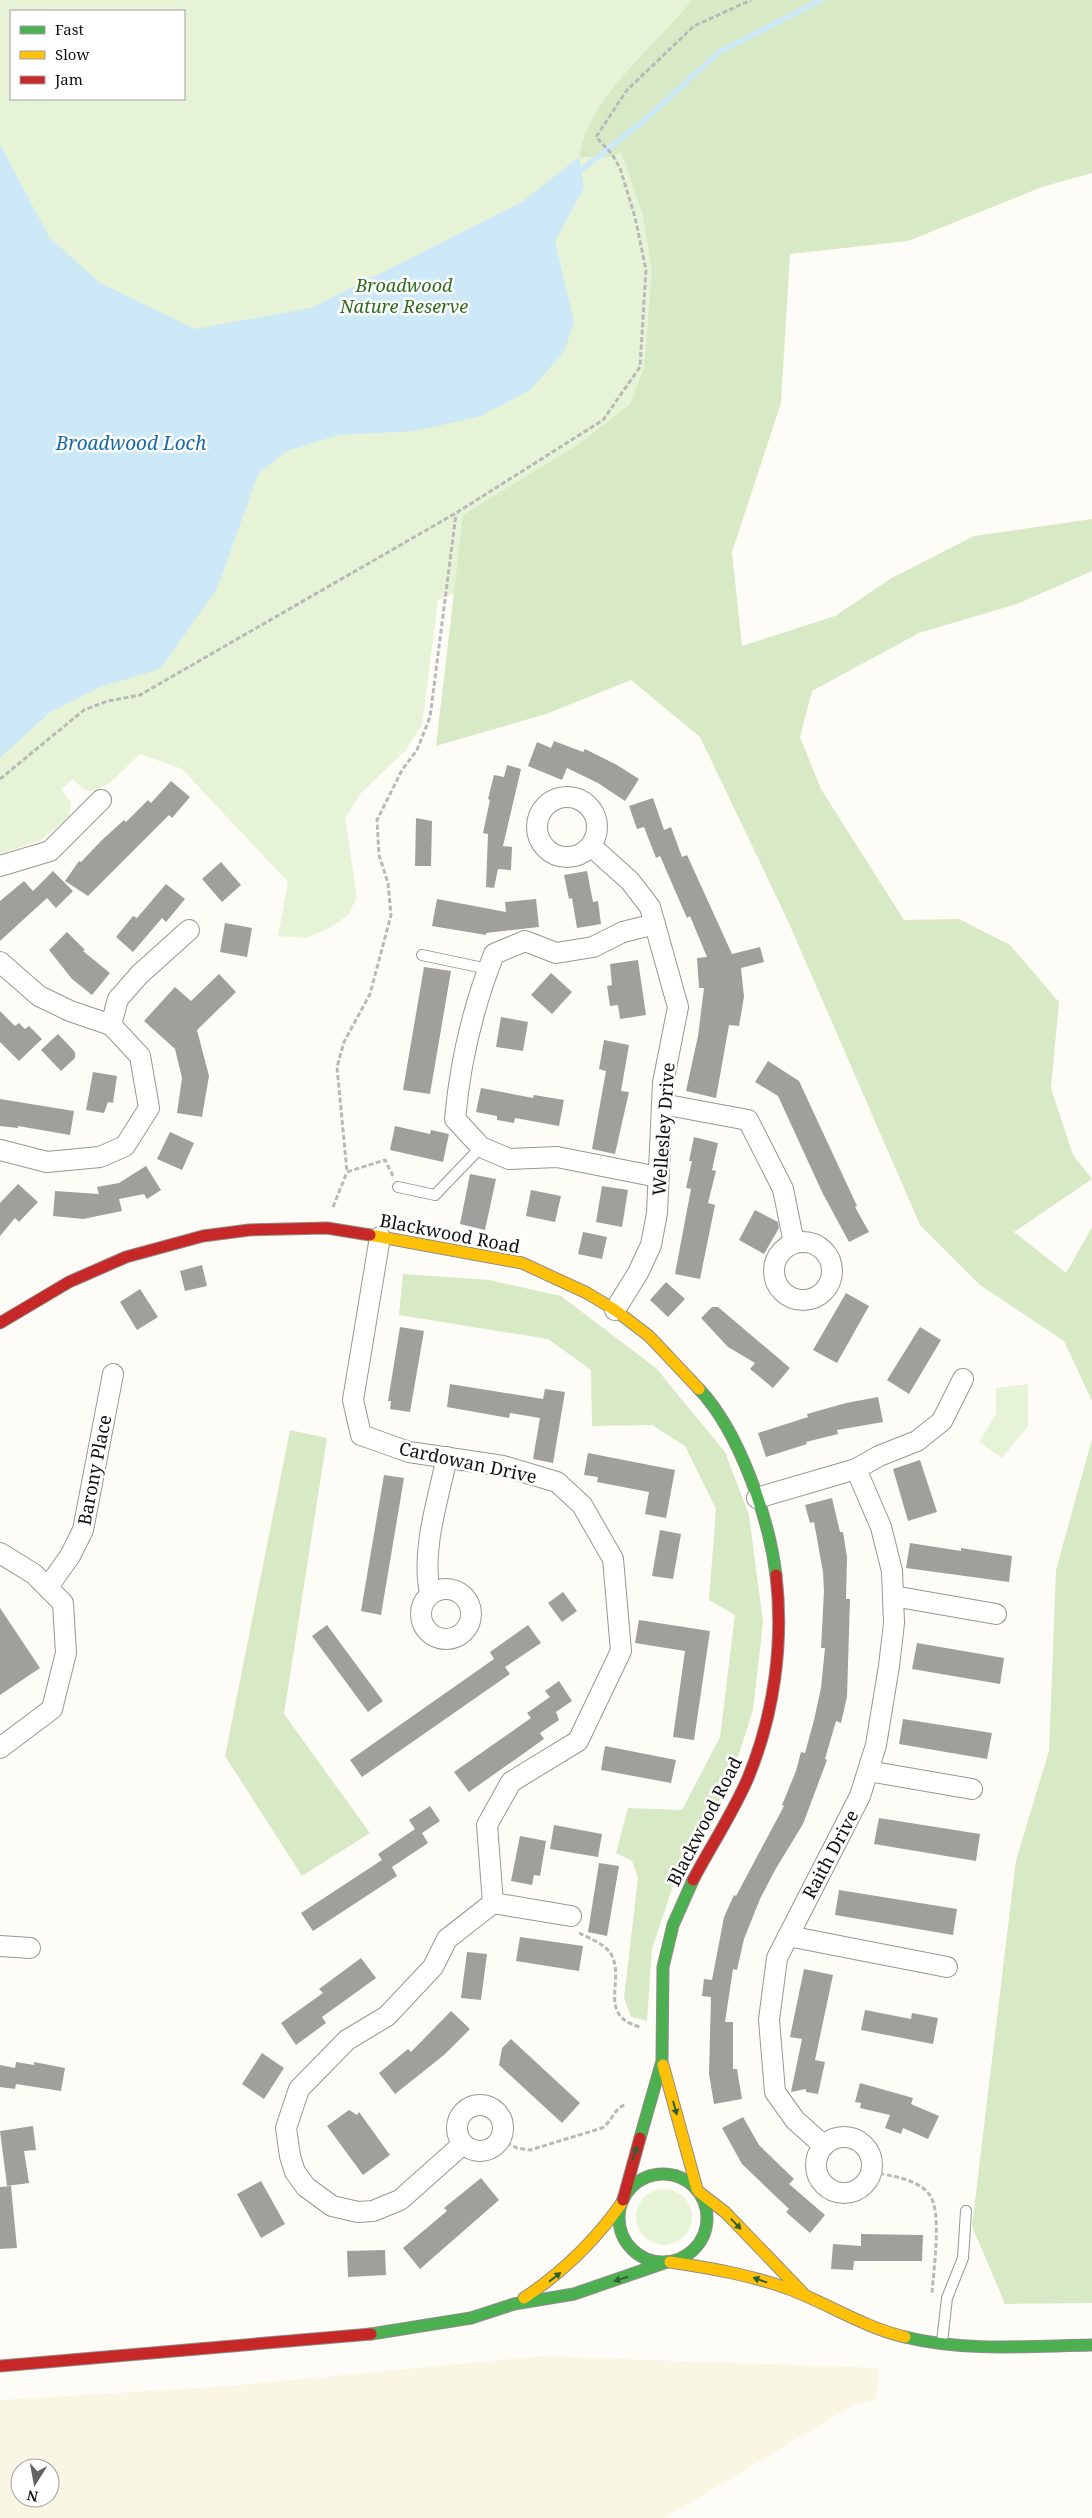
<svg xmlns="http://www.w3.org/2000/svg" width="1092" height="2518" font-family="'Noto Serif',serif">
<rect width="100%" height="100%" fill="#fdfcf7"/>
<path fill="#f9f7e4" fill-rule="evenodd" d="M542 2356 879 2368 876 2400 856 2404 665 2518H0V2400L228 2386ZM20 2468H50V2498H20Z"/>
<g fill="#e7f3d7" fill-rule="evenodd">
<path d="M0 0H1059L778 131 687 500 438 600 422 725 406 750 361 793 345 818 357 897 348 915 330 928 306 938 278 936 288 882 182 769 140 754C129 764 103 794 89 791 82 789 77 783 73 779L61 789 71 803 69 817 41 840 0 854ZM11 11H184V99H11Z"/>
<path d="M1028 1384V1426L1002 1458 979 1442 996 1414V1388Z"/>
<circle cx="664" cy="2217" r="28"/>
</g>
<g fill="#d8eac5">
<path d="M692 0H1092V173L1042 187 908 241 790 254 781 403 732 552 742 646 835 616 890 579 974 536 1092 519V571L1017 604 919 633 812 691 800 737 821 789 904 920 959 919 1010 945 1059 1002 1051 1088 1073 1155 1092 1179 1014 1232 1066 1273 1092 1227V1401L1064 1341 980 1285 920 1225 788 921 700 737 631 680 546 714 436 746 463 515 579 444 630 404 644 368 652 270 642 212 621 152 610 157H579C590 95 654 48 692 0Z"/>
<path d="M403 1274 489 1280 561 1296 656 1368 725 1452 749 1515 763 1622 753 1710 727 1792 678 1871 652 1949 647 2021 631 2017 624 1998 638 1878 632 1861 616 1853 628 1808 682 1810 720 1737 735 1615 709 1600 716 1509 685 1446 652 1425 592 1426 591 1370 548 1339 399 1315Z"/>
<path d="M290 1430 327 1438 284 1714 370 1833 302 1876 225 1756Z"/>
<path d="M1092 1439V2303L1005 2304 972 2226 1016 1860 1049 1751 1056 1570Z"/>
</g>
<path fill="#cde8f7" d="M0 144 49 237 100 283 195 329 311 308 522 202 579 157 584 188 555 241 574 322 564 352 530 390 481 416 415 431 339 435 287 451 258 474 217 589 160 669 100 687 49 713 0 758Z"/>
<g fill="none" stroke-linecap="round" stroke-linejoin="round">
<path stroke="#cde8f7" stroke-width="5.5" d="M580 171 646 119 719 52 821 0"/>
</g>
<g fill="#a19f9c">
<path d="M554 741 583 752 585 749 617 765 639 779 625 801 598 783 567 768 562 780 528 766 537 742 551 748Z"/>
<path d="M507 765 521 769 503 846 512 847 511 870 498 869 494 888 486 887 488 834 483 833 490 800 488 799 494 775 504 777Z"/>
<path d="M171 781 190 797 172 818 169 815 88 896 65 881 79 861 81 862 102 840 124 820 126 822 148 800 151 803Z"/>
<path d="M653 798 664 830 671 827 682 857 687 855 732 954 760 947 764 962 741 968 744 997 739 1026 729 1025 716 1098 686 1091 698 1036 704 988H699L697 958 707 957 690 916 687 918 660 856 656 858 644 827 637 829 629 806Z"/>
<path d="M416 818 432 821 431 866H415Z"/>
<path d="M221 862 241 885 222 902 202 879Z"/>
<path d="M53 871 73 891 56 908 47 898 0 941V901L24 881 33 891Z"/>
<path d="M587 871 593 902 598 901 601 924 577 928 572 898 569 899 564 875Z"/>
<path d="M166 884 185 899 166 922 162 918 133 952 116 937 133 916 137 918Z"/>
<path d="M437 899 506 912 505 902 536 899 539 927 486 933V935L432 926Z"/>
<path d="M225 923 252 928 247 957 220 952Z"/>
<path d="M67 932 85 950 83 951 110 973 92 995 72 979 49 950Z"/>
<path d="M638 960 646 1015 620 1019 618 1005 610 1006 607 986 612 985 610 964Z"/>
<path d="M424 967 451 971 430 1094 403 1090Z"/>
<path d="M551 973 572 992 552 1014 531 995Z"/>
<path d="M219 974 236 992 197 1030 209 1076 202 1117 177 1113 182 1078 175 1049 144 1021 175 987 191 1001Z"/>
<path d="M0 1011 15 1026 19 1023 25 1029 29 1026 42 1039 19 1061 0 1042Z"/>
<path d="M501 1017 528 1022 523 1051 496 1047Z"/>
<path d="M58 1034 75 1052V1058L61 1071 41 1050Z"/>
<path d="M604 1040 629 1045 621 1091 629 1092 615 1154 592 1149 606 1071 599 1069Z"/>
<path d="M768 1061 799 1081 857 1206 855 1207 869 1232 849 1242 823 1194 778 1096 755 1082Z"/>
<path d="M93 1072 117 1076 113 1103 108 1102 104 1113 86 1110Z"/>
<path d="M481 1088 533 1098 534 1095 564 1100 559 1126 515 1118 514 1123 497 1120V1116L476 1112Z"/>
<path d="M0 1099 74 1111 70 1135 18 1126V1128L0 1126Z"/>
<path d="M395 1126 430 1134 431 1130 449 1134 443 1162 390 1150Z"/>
<path d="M170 1132 194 1143 182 1170 157 1159Z"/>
<path d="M694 1137 718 1143 712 1170 716 1171 708 1203 715 1205 700 1279 675 1274 691 1189 686 1188 692 1161H689Z"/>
<path d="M146 1166 161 1190 147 1199 144 1194 119 1199 122 1211 83 1219 53 1216 55 1191 99 1194 97 1187 119 1183Z"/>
<path d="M470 1174 496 1179 485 1230 460 1224Z"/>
<path d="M18 1184 38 1202 19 1222 15 1218 0 1236V1203Z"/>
<path d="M602 1186 628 1190 622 1227 596 1222Z"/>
<path d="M531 1190 561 1196 555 1222 526 1216Z"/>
<path d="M755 1210 778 1222 779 1228 764 1254 739 1240Z"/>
<path d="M583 1232 607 1237 602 1259 578 1254Z"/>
<path d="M202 1265 207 1286 185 1291 180 1271Z"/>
<path d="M666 1282 685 1299 668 1317 650 1300Z"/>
<path d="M140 1289 158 1317 137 1330 120 1302Z"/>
<path d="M846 1293 869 1306 837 1363 813 1350Z"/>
<path d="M712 1307H718L790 1368 773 1388 750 1369 755 1363 728 1347 701 1318Z"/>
<path d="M400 1327 424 1331 410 1412 390 1409 391 1401H388Z"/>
<path d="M920 1327 941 1340 909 1394 887 1380Z"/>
<path d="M450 1384 543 1399 545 1389 565 1392 553 1463 533 1459 540 1418 510 1413 509 1418 447 1407Z"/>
<path d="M878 1397 883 1422 837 1430 838 1434 806 1442 807 1444 766 1457 758 1433 808 1417 807 1414 846 1403Z"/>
<path d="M588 1453 675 1470 666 1518 645 1514 649 1492 597 1482 598 1477 584 1475Z"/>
<path d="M920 1460 937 1512 908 1521 893 1469Z"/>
<path d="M384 1475 404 1478 381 1615 361 1611Z"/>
<path d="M832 1498 840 1532H843L847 1557 846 1599H850L847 1697 841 1723 836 1721 825 1759 827 1760 803 1824 775 1870 760 1899 744 1939 737 1970 733 1969 725 2022H733V2069H737L742 2099 714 2104 709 2074 711 1997 702 1996 704 1979 712 1980 724 1917 734 1895 736 1896 784 1806 782 1805 796 1771 801 1752 805 1753 814 1720 821 1688 825 1648H821L824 1591 823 1572 814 1522 810 1523 805 1505Z"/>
<path d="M660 1530 681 1534 673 1579 652 1576Z"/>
<path d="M910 1543 961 1551V1548L1012 1556 1009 1582 906 1568Z"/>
<path d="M563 1592 577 1611 562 1622 548 1603Z"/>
<path d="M0 1608 40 1668 0 1695Z"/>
<path d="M639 1620 710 1631 694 1740 673 1737 685 1651 635 1643Z"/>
<path d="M327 1625 383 1701 368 1712 312 1636Z"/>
<path d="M528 1625 541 1643 505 1667 510 1674 362 1777 350 1760 494 1659 490 1652Z"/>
<path d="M917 1643 1004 1658 1000 1684 912 1669Z"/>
<path d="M559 1681 572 1701 556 1712 559 1720 540 1733 544 1739 469 1792 454 1772 531 1718 527 1713 550 1697 545 1691Z"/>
<path d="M903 1719 992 1733 987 1759 899 1744Z"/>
<path d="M605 1746 676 1760 671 1783 601 1770Z"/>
<path d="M430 1806 440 1821 422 1833 428 1843 392 1867 397 1876 313 1931 301 1913 382 1860 378 1854 415 1829 409 1820Z"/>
<path d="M879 1818 980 1834 976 1861 874 1844Z"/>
<path d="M554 1825 602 1834 598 1857 550 1849Z"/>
<path d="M520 1836 546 1841 540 1876 534 1875 532 1885 511 1881Z"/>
<path d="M599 1863 619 1866 607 1936 588 1932Z"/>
<path d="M839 1890 957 1909 953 1935 835 1915Z"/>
<path d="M520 1937 583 1946 579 1971 516 1961Z"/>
<path d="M467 1952 487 1954 481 2000 461 1998Z"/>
<path d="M361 1958 376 1978 322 2017 326 2023 296 2045 281 2023 323 1993 319 1989Z"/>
<path d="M804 1969 833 1975 815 2060 825 2062 818 2094 806 2092V2089L791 2092 802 2039 790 2037Z"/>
<path d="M865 2010 911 2019 912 2013 938 2018 933 2044 861 2030Z"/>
<path d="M451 2011 470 2029 444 2055 395 2094 379 2073 408 2049 411 2052Z"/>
<path d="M511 2039 580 2103 562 2123 499 2065 502 2048Z"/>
<path d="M262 2053 284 2068 264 2099 242 2084Z"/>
<path d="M16 2062 34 2065V2062L65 2068 61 2091 16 2084 15 2089 0 2087V2065L15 2068Z"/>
<path d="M860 2083 913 2098 911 2104 939 2116 928 2139 903 2128 901 2134 885 2128 890 2115 860 2108 861 2103 855 2102Z"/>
<path d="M349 2110 357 2115 359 2112 390 2155 363 2175 327 2126Z"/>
<path d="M743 2117 759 2145 794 2179 789 2184 825 2215 810 2233 786 2212 789 2209 742 2164 722 2128Z"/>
<path d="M33 2126 36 2150 24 2151 29 2183 7 2186 0 2131Z"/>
<path d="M481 2178 499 2200 420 2269 403 2248 447 2211 444 2208Z"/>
<path d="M261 2181 285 2224 261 2238 237 2194Z"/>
<path d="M11 2186 17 2248 0 2249V2187Z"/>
<path d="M861 2234 923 2235 922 2261H854L853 2270 831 2269 833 2244 861 2246Z"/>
<path d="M385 2250 386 2275 348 2277 347 2251Z"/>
</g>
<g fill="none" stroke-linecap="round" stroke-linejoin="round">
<g stroke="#979795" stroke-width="12">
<g id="lane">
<path d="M422 955 488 969"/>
<path d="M398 1187 435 1195 481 1147"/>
<path d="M942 2342 947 2298 963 2258 966 2211"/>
</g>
</g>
<g stroke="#979795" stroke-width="22">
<g id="street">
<circle cx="567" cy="827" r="30"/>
<path d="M591 846 630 881 650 907 678 1007 663 1083 657 1213 651 1245 638 1273 615 1310"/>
<path d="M0 866 50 851 101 800"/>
<path d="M655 924 623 932 593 947 556 953 525 941 494 954C473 1007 460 1063 455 1119L481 1147 509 1159 557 1157 658 1177"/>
<path d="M0 962 39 996 70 1011 111 1025 140 1056 149 1108 125 1146 100 1157 47 1162 0 1150"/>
<path d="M111 1025 118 999 140 974 189 930"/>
<path d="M662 1104 748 1120 783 1189 794 1243"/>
<path d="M380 1237 353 1400 361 1435 409 1452 503 1466 557 1482 582 1505 613 1559 621 1651 578 1741 511 1782 487 1825 493 1903 447 1939 433 1967 387 2016 347 2040 299 2089 286 2128 290 2156 295 2172 306 2187 332 2206 358 2212 373 2211 400 2200 463 2144"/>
<circle cx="803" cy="1271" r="29"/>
<path d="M757 1498 856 1469 879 1456 917 1441 942 1421 963 1379"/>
<path d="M0 1553 34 1574 63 1603 66 1653 52 1709 0 1748"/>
<path d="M48 1587 70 1556 83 1530 113 1374"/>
<circle cx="446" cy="1614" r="25"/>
<path d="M430 1593C421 1550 438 1500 447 1457"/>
<path d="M893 1596 996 1614"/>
<path d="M868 1771 972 1789"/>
<path d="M493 1903 571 1916"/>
<path d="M788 1936 947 1967"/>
<path d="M0 1946 30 1948"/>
<circle cx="480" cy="2128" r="23"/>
<circle cx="844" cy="2165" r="28"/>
<path d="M823 2145 795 2120 775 2092 769 2020 777 1958 860 1796 876 1745 889 1666 894 1623 892 1571 881 1527 856 1469"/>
</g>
</g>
<g stroke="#8e8d8b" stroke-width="13">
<g id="fast">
<path d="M699 1389C739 1431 769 1518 776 1575"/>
<path d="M640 2138 662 2061 663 1967 673 1925 693 1880"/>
<circle cx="663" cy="2218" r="44"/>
<path d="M371 2334 471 2318 514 2304 574 2294 667 2262"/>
<path d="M905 2337C965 2352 1031 2346 1092 2345"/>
</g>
</g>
<g stroke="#8e8d8b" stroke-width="13">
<g id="slow">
<path d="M370 1235 522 1263 587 1293 615 1310 649 1336 699 1389"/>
<path d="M663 2065 697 2189"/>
<path d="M699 2192 725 2212 803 2293"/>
<path d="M670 2262C710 2268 751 2275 789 2289 829 2304 863 2327 905 2337"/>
<path d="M524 2298C563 2272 594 2242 621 2204"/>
</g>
</g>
<g stroke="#8e8d8b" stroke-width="13">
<g id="jam">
<path d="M0 1323 69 1282 126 1257 203 1236 249 1230 327 1228 370 1235"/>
<path d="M693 1880C711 1846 733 1813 748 1778 774 1715 784 1643 776 1575"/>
<path d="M623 2200 640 2138"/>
<path d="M0 2366 371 2334"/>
</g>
</g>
<g stroke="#b9b9b8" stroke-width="3" stroke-dasharray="5 2.5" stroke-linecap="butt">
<path d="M0 779 84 710 108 701 140 695 456 513 603 420 640 367 646 270 635 217 620 168 612 154 596 137 627 90 694 26 751 0"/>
<path d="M393 1176 385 1160 347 1172 337 1067 344 1042 370 994 391 915 388 883 379 855 377 820 402 770 417 750 430 717 456 514"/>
<path d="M333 1207 347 1172"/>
<path d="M579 1933C589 1938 605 1944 611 1954 626 1980 596 2015 640 2027"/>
<path d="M500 2139 517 2148 530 2150 602 2128C612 2122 614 2108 625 2105"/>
<path d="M872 2172C890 2176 916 2178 929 2194 943 2211 933 2272 932 2294"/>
</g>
<use href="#lane" stroke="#fffffe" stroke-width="10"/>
<use href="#street" stroke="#fffffe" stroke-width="20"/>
<use href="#fast" stroke="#4caf50" stroke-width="11"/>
<use href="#slow" stroke="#ffc107" stroke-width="11"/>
<use href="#jam" stroke="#c62828" stroke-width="11"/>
</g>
<defs><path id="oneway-solid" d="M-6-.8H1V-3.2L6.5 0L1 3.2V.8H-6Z" transform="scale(1.25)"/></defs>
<g fill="#2e6030">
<use href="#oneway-solid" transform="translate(675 2108) rotate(75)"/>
<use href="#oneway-solid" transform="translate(635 2153) rotate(-71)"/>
<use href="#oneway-solid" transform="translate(736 2224) rotate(46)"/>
<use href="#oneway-solid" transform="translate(555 2277) rotate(-38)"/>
<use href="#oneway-solid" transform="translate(621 2279) rotate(162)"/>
<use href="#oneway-solid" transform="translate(760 2280) rotate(-161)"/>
</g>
<g text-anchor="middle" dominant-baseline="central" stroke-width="5" stroke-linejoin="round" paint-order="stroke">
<g font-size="18" font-style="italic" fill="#2f6b1f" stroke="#fff">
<text x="404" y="285">Broadwood<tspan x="404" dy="21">Nature Reserve</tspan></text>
</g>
<g font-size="18" fill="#111" stroke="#fff">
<text transform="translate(663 1129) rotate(-86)">Wellesley Drive</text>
<text transform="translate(450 1233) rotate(11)">Blackwood Road</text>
<text transform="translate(468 1462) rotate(12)">Cardowan Drive</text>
<text transform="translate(94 1470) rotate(-79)">Barony Place</text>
<text transform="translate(704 1821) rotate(-63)">Blackwood Road</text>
<text transform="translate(830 1854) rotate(-62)">Raith Drive</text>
</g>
<g font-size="19" font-style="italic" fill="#1768a6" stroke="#fff">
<text x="131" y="443">Broadwood Loch</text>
</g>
</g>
<rect x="10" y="10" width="175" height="90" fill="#ffffff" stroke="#a0a0a0"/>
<rect x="20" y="26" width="25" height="8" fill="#4caf50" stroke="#a0a0a0"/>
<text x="55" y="35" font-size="15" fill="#111111">Fast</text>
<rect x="20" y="51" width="25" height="8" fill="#ffc107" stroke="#a0a0a0"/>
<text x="55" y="60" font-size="15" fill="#111111">Slow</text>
<rect x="20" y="76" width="25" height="8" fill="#c62828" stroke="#a0a0a0"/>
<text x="55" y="85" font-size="15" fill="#111111">Jam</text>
<g transform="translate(35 2483) rotate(191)"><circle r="24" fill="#ffffff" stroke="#a0a0a0"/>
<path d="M0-4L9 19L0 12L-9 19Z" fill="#646362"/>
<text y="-8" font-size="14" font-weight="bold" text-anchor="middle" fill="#111111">N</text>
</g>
</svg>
